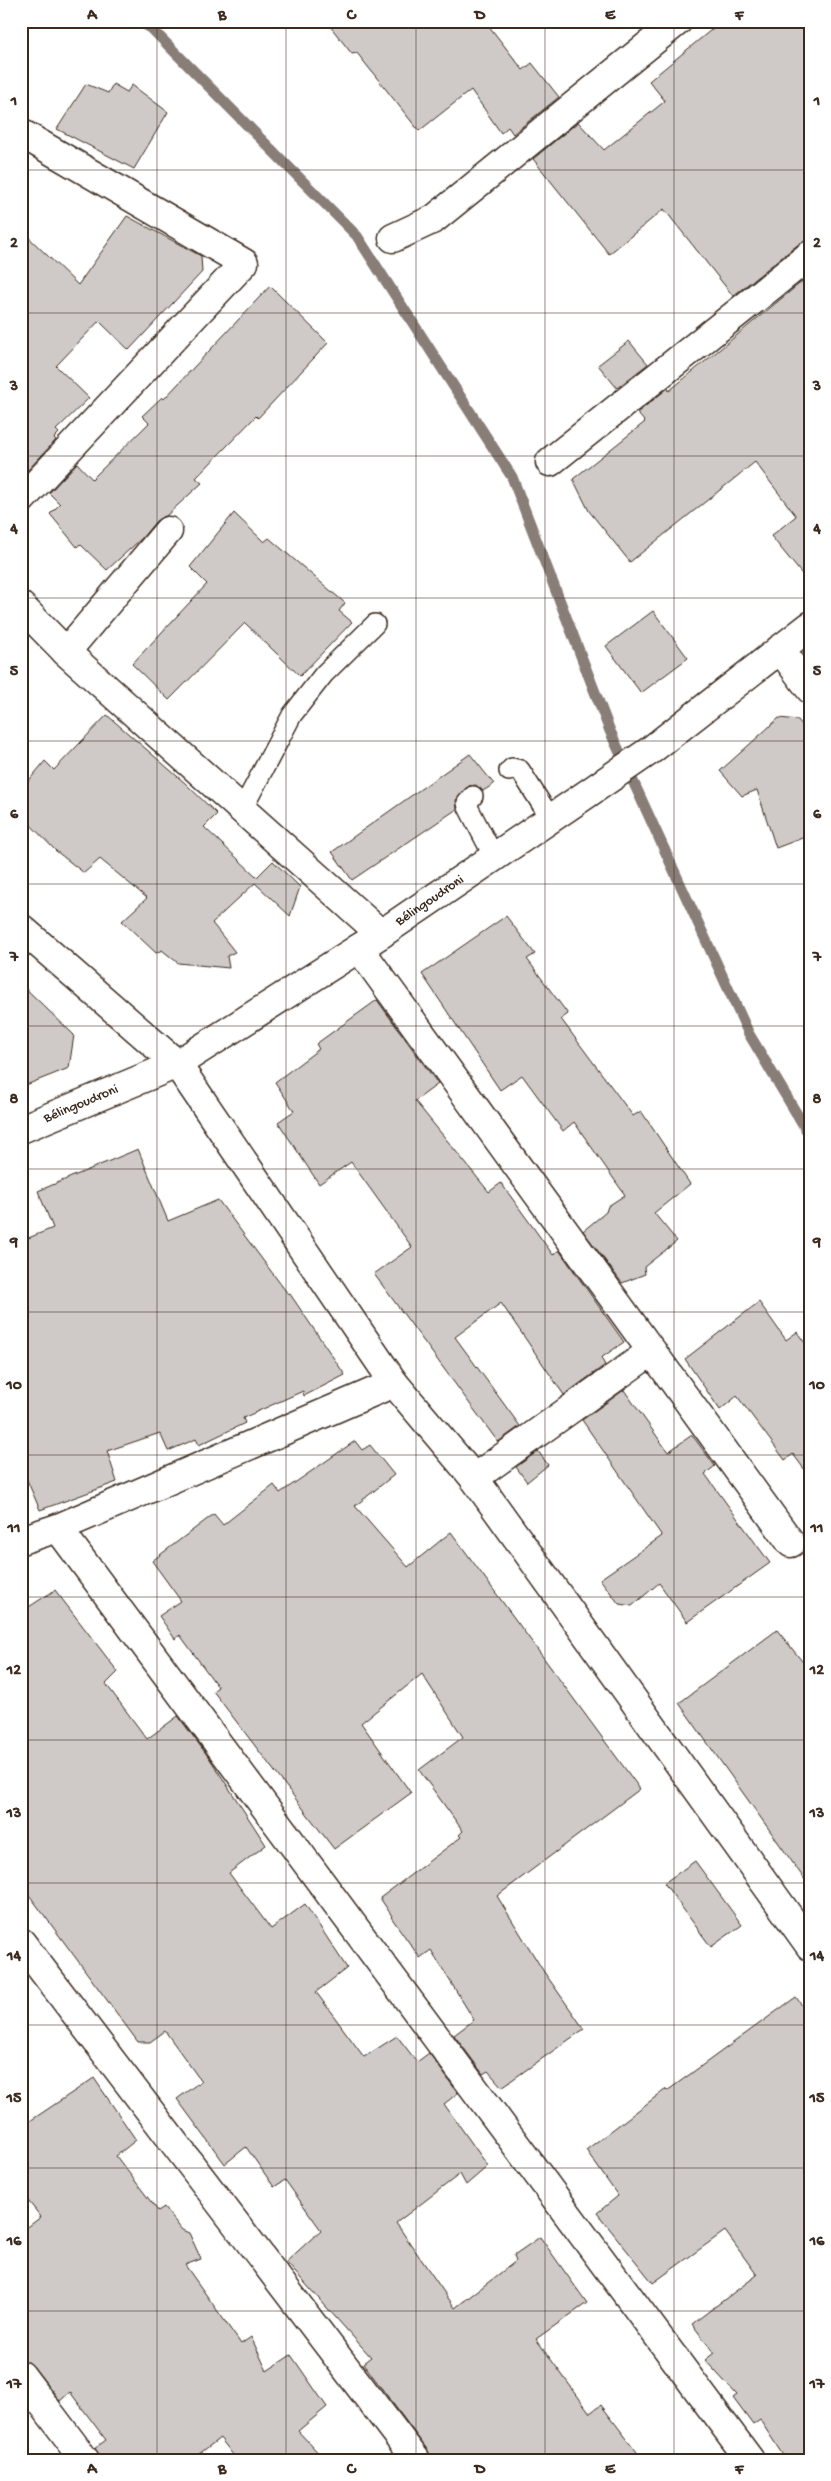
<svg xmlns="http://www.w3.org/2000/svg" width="831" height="2481" font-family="'Gochi Hand',sans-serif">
<rect width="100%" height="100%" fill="#fff"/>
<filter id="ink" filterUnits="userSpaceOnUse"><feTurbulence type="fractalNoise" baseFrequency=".02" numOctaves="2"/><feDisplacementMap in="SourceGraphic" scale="10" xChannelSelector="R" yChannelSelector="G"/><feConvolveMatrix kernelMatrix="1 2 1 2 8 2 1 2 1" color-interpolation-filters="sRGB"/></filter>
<g filter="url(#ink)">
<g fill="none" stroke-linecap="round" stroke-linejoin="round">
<path stroke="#887e77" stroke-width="11" d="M139 21 151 28 357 236 512 477 610 731 749 1034 810 1136"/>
</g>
<g fill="#cfcac7" stroke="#3b2a1e">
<path d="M326 21H485L523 70 532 63 559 97 513 134 508 127 501 133 471 90 419 131 357 53 352 54Z"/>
<path d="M722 21H810V240L800 243 733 296 664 209 609 254 533 159 578 122 604 150 665 101 649 81Z"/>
<path d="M86 84 108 93 113 84 127 92 132 85 168 112 134 169 57 129Z"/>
<path d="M127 216 201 256 202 272 129 350 99 321 56 366 89 398 56 430 59 433 54 438 56 440 27 471 21 466V230L78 285Z"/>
<path d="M810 275V584L771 536 796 516 755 462 630 562 589 511 573 479 645 422 637 413 668 388 669 391Z"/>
<path d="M270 286 328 343 258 418 256 416 196 478 202 483 166 516 156 521 142 538 107 570 80 544 77 547 50 514 60 504 49 493 77 463 92 479 149 423 142 416 162 397 164 399Z"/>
<path d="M629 341 648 364 617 388 598 365Z"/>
<path d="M234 513 264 542 269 538 345 603 339 611 352 622 300 676 245 623 169 700 132 664 207 584 190 567Z"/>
<path d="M653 611 688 658 641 693 606 646Z"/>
<path d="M107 715 185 783 217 814 204 827 257 877 273 861 300 887 290 916 255 883 212 923 235 952 227 956 229 968 178 963 162 950 156 953 122 921 147 898 100 859 84 873 56 851 21 815V790L45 761 54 770Z"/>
<path d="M779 718 798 720 810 734V835L776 848 757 790 742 796 720 771Z"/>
<path d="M470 754 494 784 483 791 476 785 469 786 456 800 457 809 352 880 332 852Z"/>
<path d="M506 916 535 954 527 959 568 1014 561 1019 633 1116 641 1111 690 1184 654 1213 677 1241 644 1267 645 1274 622 1283 583 1231 606 1212 608 1206 625 1195 574 1122 563 1131 522 1075 500 1090 422 974Z"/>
<path d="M21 984 74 1035 69 1068 21 1087Z"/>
<path d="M377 1000 438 1084 415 1101 489 1192 501 1183 553 1255 559 1250 624 1342 601 1358 605 1365 564 1395 501 1303 455 1337 520 1426 498 1442 374 1274 412 1247 351 1162 319 1184 278 1122 294 1111 275 1082 319 1049 316 1044Z"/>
<path d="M138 1149 168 1221 218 1200 288 1294H290L345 1375 304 1396 303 1391 243 1418 245 1423 199 1445 196 1439 168 1451 160 1433 107 1451 117 1482 40 1510 21 1466V1241L53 1228 38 1191Z"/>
<path d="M759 1302 786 1340 797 1332 810 1350V1477L793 1454 785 1460 737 1396 720 1410 685 1359Z"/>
<path d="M624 1390 668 1452 692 1435 715 1466 705 1474 770 1563 687 1622 659 1583 632 1606 619 1604 600 1579 662 1536 582 1420Z"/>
<path d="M355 1441 362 1450 370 1445 394 1475 355 1506 408 1567 451 1532 640 1789 497 1896 544 1972 584 2029 502 2087 488 2071 483 2074 454 2035 474 2020 431 1950 420 1958 391 1917 392 1916 380 1898 461 1837 459 1835 463 1831 419 1770 463 1737 422 1674 361 1723 411 1793 334 1849 213 1691 218 1687 180 1635 175 1639 159 1616 181 1601 152 1561 214 1514 223 1525 274 1485 280 1493Z"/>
<path d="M538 1451 548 1465 527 1482 516 1467Z"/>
<path d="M55 1590 118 1672 106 1684 147 1739 178 1716 210 1759 266 1845 229 1873 271 1929 305 1904 347 1968 316 1992 364 2057 397 2036 417 2062 429 2053 458 2093 444 2104 488 2166 466 2185 460 2174 396 2223 455 2308 516 2261 514 2255 540 2237 587 2303 536 2339 590 2413 601 2405 643 2460H431L428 2451 363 2363 371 2357 286 2262 321 2230 285 2180 274 2187 246 2147 225 2164 177 2099 201 2081 165 2031 150 2042H138L21 1884V1612Z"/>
<path d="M777 1630 810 1671V1887L679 1703Z"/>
<path d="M695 1861 742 1925 711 1947 664 1883Z"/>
<path d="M796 1997 810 2017V2460H786L760 2420 753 2425 733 2398 737 2395 705 2360 714 2353 692 2324 757 2275 725 2231 653 2283 597 2213 618 2196 586 2150 666 2089 667 2091Z"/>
<path d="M94 2078 136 2140 116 2156 158 2211 164 2207 182 2230 189 2233 201 2259 185 2265 241 2344 251 2337 267 2371 291 2355 327 2407 298 2431 325 2460H237L220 2438 191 2460H100L95 2448 106 2440 70 2392 60 2401 33 2366 21 2360V2232L41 2217 21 2192V2127Z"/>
</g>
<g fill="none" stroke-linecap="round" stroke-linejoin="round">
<g stroke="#3b2a1e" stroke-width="22">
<g id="service">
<path d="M509 771 512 768 520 770 551 819"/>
<path d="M473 796 467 803 468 807 494 857"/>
<path d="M242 810 292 715 324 674 375 624"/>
</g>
</g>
<g stroke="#3b2a1e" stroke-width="31">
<g id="minor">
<path d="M21 133 244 263 21 500"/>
<path d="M393 238 434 219 678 21"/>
<path d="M550 462 810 255"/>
<path d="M21 606 66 652 381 934"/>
<path d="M780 649 810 689"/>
<path d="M66 652 168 531"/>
<path d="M359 948 791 1543"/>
<path d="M177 1064 394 1383 474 1478 810 1946"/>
<path d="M474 1478 652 1351"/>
<path d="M58 1528 750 2460"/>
<path d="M21 1540 58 1528 394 1383"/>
<path d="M21 1942 416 2460"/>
<path d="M21 2375 85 2460"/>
</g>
</g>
<g stroke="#3b2a1e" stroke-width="31">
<g id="tertiary">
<path d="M21 928 177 1064"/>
<path id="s1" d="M21 1129 177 1064 381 934 584 796 651 750 810 626"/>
</g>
</g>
<use href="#service" stroke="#fff" stroke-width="19"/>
<use href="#minor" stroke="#fff" stroke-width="28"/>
<use href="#tertiary" stroke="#fff" stroke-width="28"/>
</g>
</g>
<path fill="none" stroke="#3b2a1e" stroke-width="1" stroke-opacity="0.55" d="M157 21V2460M286 21V2460M416 21V2460M545 21V2460M674 21V2460M21 170H810M21 313H810M21 456H810M21 598H810M21 741H810M21 884H810M21 1026H810M21 1169H810M21 1312H810M21 1455H810M21 1597H810M21 1740H810M21 1883H810M21 2025H810M21 2168H810M21 2311H810"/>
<g text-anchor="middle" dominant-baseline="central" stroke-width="4.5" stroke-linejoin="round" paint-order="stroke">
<g font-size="14" fill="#3b2a1e" stroke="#fff">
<text stroke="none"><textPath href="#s1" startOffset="470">Bélingoudroni</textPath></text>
<text stroke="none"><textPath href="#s1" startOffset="65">Bélingoudroni</textPath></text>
</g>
</g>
<rect width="831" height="2481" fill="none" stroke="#fff" stroke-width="55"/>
<rect x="28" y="28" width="776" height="2426" fill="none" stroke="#3b2a1e" stroke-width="2"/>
<g font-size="16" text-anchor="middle" font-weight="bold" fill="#3b2a1e">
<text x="92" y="19">A</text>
<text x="222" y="19">B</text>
<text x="351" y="19">C</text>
<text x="480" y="19">D</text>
<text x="610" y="19">E</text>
<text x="739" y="19">F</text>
<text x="14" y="105">1</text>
<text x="817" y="105">1</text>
<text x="14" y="247">2</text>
<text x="817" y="247">2</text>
<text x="14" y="390">3</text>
<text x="817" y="390">3</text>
<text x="14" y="533">4</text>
<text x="817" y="533">4</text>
<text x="14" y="675">5</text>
<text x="817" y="675">5</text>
<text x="14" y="818">6</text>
<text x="817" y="818">6</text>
<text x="14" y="961">7</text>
<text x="817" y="961">7</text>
<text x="14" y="1103">8</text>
<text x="817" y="1103">8</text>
<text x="14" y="1246">9</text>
<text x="817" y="1246">9</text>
<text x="14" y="1389">10</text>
<text x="817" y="1389">10</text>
<text x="14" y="1532">11</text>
<text x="817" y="1532">11</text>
<text x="14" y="1674">12</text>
<text x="817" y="1674">12</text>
<text x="14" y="1817">13</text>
<text x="817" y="1817">13</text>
<text x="14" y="1960">14</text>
<text x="817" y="1960">14</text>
<text x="14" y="2102">15</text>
<text x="817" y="2102">15</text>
<text x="14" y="2245">16</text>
<text x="817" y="2245">16</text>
<text x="14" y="2388">17</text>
<text x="817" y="2388">17</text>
<text x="92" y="2473">A</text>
<text x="222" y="2473">B</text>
<text x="351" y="2473">C</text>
<text x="480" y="2473">D</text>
<text x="610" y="2473">E</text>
<text x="739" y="2473">F</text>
</g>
</svg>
